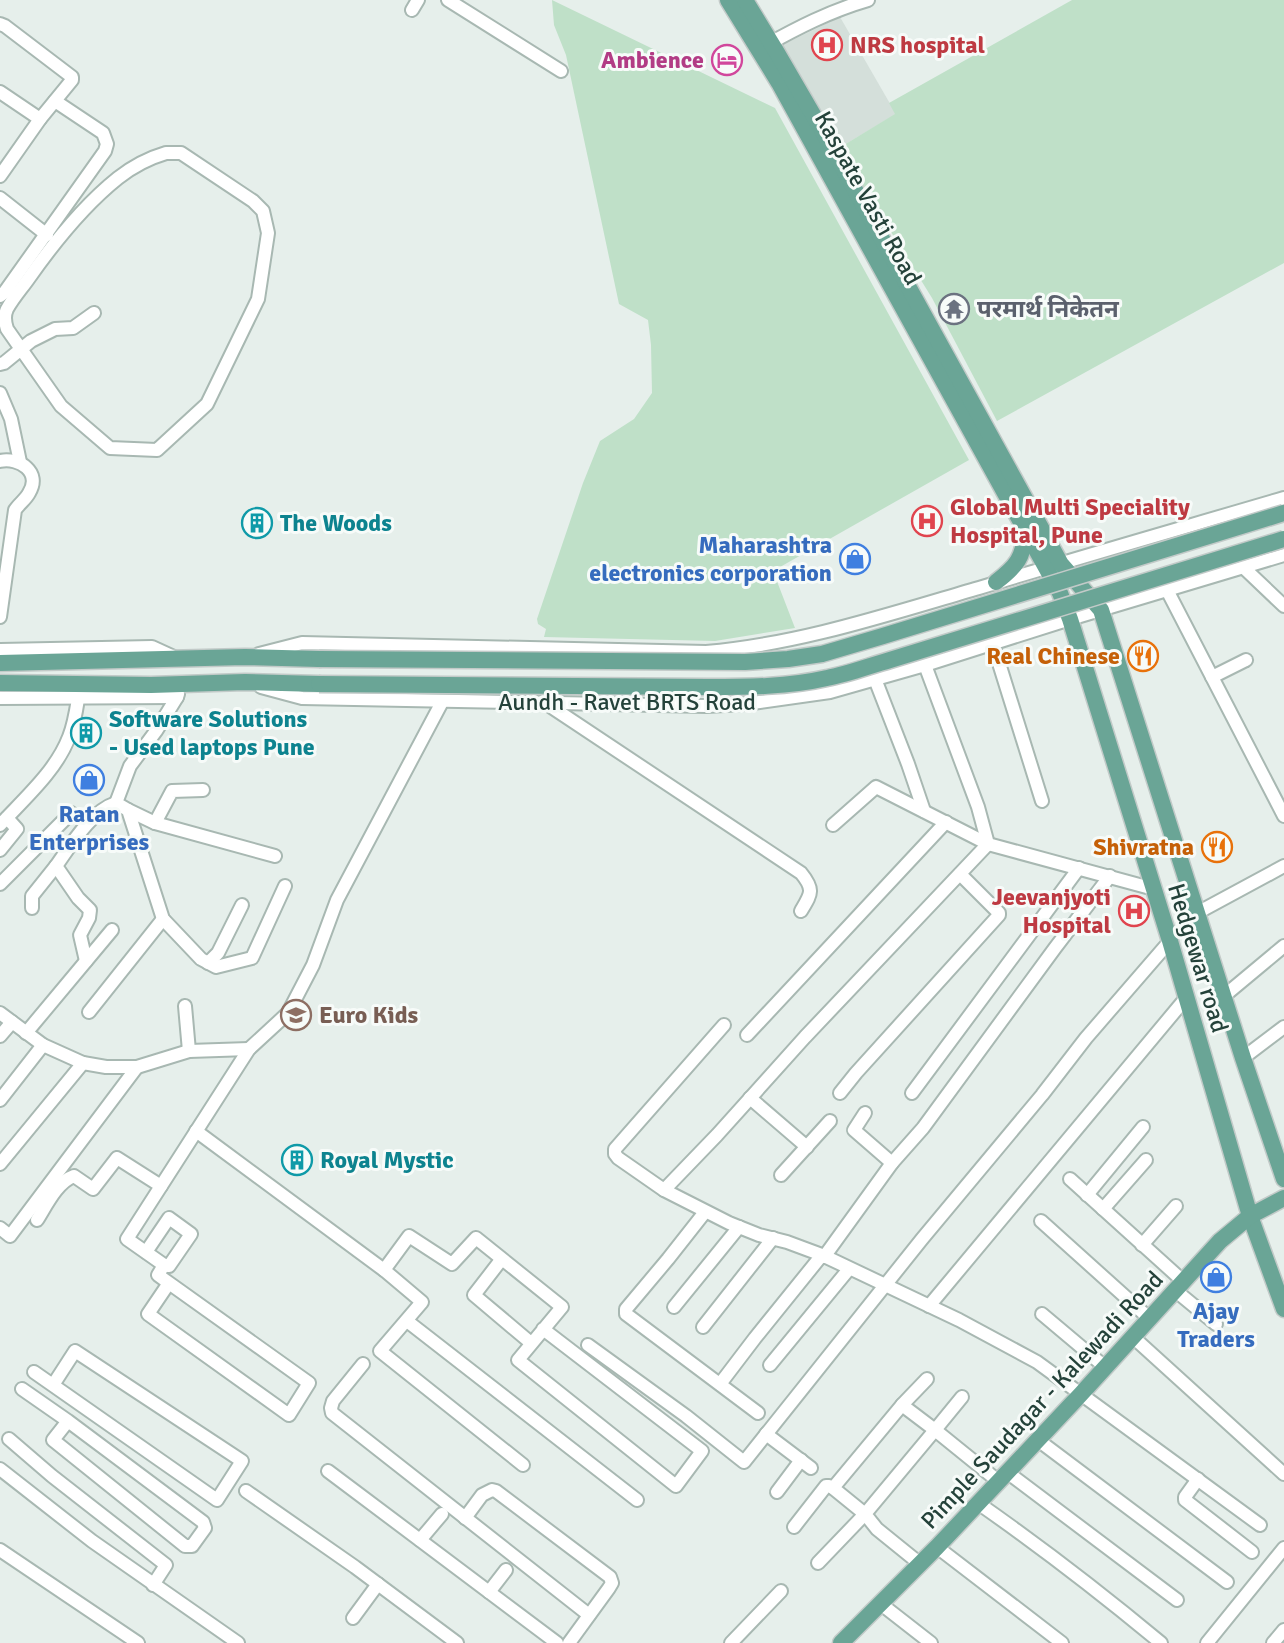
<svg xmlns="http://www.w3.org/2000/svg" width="1284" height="1643" font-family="Signika,'Noto Sans Devanagari',sans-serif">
<rect width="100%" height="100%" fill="#e6efeb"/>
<path fill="#d4dfda" d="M840 17 896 114 839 148 780 46Z"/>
<g fill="#bfe0c8">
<path d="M552 0 775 108 969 460 773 571 795 628 715 641 544 637 546 629 538 624 537 619 583 483 600 441 634 419 652 393 651 345 648 320 619 304 566 55 554 25Z"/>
<path d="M1072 0H1284V263L997 421 932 298 839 148 895 114 889 103Z"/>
</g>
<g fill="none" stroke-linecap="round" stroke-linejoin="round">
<g stroke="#a8b8b2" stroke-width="16">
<g id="minor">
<path d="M448 0 561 71"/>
<path d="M412 10 418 0"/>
<path d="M0 24 5 26 72 77V80L40 119 0 176"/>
<path d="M763 47C797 28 830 11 868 0"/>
<path d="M0 92 40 119"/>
<path d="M166 153H181L253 201 263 211 268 233 258 299 207 404 157 450 110 448 61 406 7 329C5 323 4 315 7 309 13 298 22 288 29 278 55 241 83 206 118 178 132 167 149 158 166 153Z"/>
<path d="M0 198 47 235"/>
<path d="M0 296 4 293 105 151 107 144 103 133 55 101"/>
<path d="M0 364 4 363 31 341 55 329 73 328 94 313"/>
<path d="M0 393 11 419 20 462"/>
<path d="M0 461C19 457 42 472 29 493 26 499 19 504 15 510L0 617"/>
<path d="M1243 567 1284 606"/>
<path d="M1167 590 1284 816"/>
<path d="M993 644 1042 801"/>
<path d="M0 650 152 647 176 658"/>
<path d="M259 654 302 643 706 652C800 644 889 614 979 588 1080 557 1182 528 1284 498"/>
<path d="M925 665 978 807 988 844 805 1037 717 1135 664 1190 729 1223 759 1235 787 1242 822 1255 959 1320 1037 1362 1260 1525"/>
<path d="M1212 677 1246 660"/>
<path d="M875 679 908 764 924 811"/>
<path d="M261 687 302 698 706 706 745 704 830 692 925 665 1070 619 1284 555"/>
<path d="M177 697 156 731 130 766 116 803 128 810 163 919 201 959 216 967 252 958 285 886"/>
<path d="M0 698 177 697 178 694"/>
<path d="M547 704 801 873C815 890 811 894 801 911"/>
<path d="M128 810 155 823 275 856"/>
<path d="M155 823 172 791 203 790"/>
<path d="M0 825C25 798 56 771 69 737 74 725 76 712 78 699"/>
<path d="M833 825 876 787 988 844 1154 889"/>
<path d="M0 850 17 829 7 818"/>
<path d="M0 884 71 813"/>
<path d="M32 908V896L56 866"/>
<path d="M1197 913 1284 866"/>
<path d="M86 961 80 935 89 918 90 910 78 898 56 866C71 845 91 811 116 803"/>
<path d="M208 963 218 953 242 905"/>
<path d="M1224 996 1284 946"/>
<path d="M185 1006 189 1051"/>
<path d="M89 1012 163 919"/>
<path d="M0 1013 43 1045 83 1063 106 1067H137L189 1051 249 1049"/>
<path d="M26 1033 112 930"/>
<path d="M747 1035 946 822"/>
<path d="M0 1036 12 1022"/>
<path d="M1243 1058 1284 1027"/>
<path d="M840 1093 856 1073 999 915V913L960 874"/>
<path d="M912 1093 1079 868"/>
<path d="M750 1098 807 1147"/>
<path d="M0 1100 43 1045"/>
<path d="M865 1113 854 1130 892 1163"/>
<path d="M196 1131 384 1270 422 1302 380 1351 523 1465"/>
<path d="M0 1164 83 1063"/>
<path d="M781 1175 830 1121"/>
<path d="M1070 1179 1184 1282"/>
<path d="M664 1190 618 1158 615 1154V1149L724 1025"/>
<path d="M1087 1195 1143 1127"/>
<path d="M1103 1209 1146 1160"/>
<path d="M705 1212 668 1259 626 1309V1314L758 1413"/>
<path d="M37 1220C46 1206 57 1182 74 1176L93 1189 117 1158 161 1186"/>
<path d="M1041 1221 1150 1319"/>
<path d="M0 1228 10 1236 137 1067"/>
<path d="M1142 1245 1176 1206"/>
<path d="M146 1252 169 1218 191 1234 169 1266 164 1265"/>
<path d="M824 1257 892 1163 923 1128 1055 948 1110 876"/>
<path d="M501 1260 474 1295 531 1343"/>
<path d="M384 1270 409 1236 452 1264 476 1238 562 1307 518 1360 676 1486 702 1451 543 1329"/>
<path d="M169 1283 148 1314 289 1415 309 1383 169 1283 158 1275 164 1265 127 1239 249 1049 288 1013 313 965 337 900 442 702"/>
<path d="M1176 1291 1216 1324"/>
<path d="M929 1306 1186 998"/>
<path d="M674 1307 739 1227"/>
<path d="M1042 1314 1105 1367"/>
<path d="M407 1321 637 1500"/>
<path d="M703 1327 773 1238"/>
<path d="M1133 1337 1284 1474"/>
<path d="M588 1345 686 1416 744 1462 922 1239 1042 1095 1086 1038 1170 941"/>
<path d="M363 1364 333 1401 331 1408 332 1413 589 1615"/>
<path d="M770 1365 849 1269"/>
<path d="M34 1372 217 1500 242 1461 75 1351 53 1385"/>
<path d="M720 1384 755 1338 822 1255"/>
<path d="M22 1389 68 1421 53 1440 185 1546H192L205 1528 203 1522 68 1421"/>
<path d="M902 1405 935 1430 962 1397"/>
<path d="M766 1434 811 1468"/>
<path d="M9 1439 52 1476 166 1565 153 1585"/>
<path d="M1038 1440 1227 1582"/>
<path d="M0 1469 92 1541 238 1643"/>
<path d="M328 1471 557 1643"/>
<path d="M1007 1472 1177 1600"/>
<path d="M1198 1479 1185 1497V1500L1252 1552"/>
<path d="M246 1491 355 1567 457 1643"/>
<path d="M777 1492 801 1460"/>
<path d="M978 1503C1041 1547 1102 1594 1161 1643"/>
<path d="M465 1518 482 1495 492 1490 496 1491 610 1577 612 1583 609 1588 569 1643"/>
<path d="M794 1527 826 1486H829L833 1488"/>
<path d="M420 1540 442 1514"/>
<path d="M937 1547 1062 1643"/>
<path d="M0 1550 138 1643"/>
<path d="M818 1563 865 1514 833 1488 902 1405 927 1379"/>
<path d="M919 1563 877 1529 865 1514 935 1430 998 1481"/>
<path d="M489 1592 506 1570"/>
<path d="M881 1604 931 1643"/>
<path d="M353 1618 378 1584"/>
<path d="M731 1643 781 1591"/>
<path d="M1207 1643 1284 1548"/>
<path d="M1273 1643 1284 1630"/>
</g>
</g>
<g stroke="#c2cac8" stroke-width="19">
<g id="major">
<path d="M728 0 779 83 1060 593 1070 619 1170 941 1250 1216 1284 1309"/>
<path d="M745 0 776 51 822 130 1061 564 1101 610 1243 1058 1284 1179"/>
<path d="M996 582C1017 566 1023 558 1026 531"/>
<path d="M0 663 245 657 319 659"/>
<path d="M0 683 151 685 245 682 319 684"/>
<path d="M841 1643 937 1547 1081 1394 1220 1241 1250 1216 1284 1198"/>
</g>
</g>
<use href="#minor" stroke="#fff" stroke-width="12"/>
<use href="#major" stroke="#6aa596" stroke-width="16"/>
<g stroke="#c2cac8" stroke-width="19" stroke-linecap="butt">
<g id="major-bridge">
<path d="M319 659 745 662 788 659 822 654 883 636 1284 513"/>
<path d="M319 684 707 687C747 687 788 687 827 678 848 674 869 666 890 660L1284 539"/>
</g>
</g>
<use href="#major-bridge" stroke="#6aa596" stroke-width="16"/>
</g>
<defs>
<g id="hospital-ring" transform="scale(1.575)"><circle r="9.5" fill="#f7fbf9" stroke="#e0444e" stroke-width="1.5"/><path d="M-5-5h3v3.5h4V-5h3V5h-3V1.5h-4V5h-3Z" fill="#e0444e"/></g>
<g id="hotel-ring" transform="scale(1.575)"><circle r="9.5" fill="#f7fbf9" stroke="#d1479c" stroke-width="1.5"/><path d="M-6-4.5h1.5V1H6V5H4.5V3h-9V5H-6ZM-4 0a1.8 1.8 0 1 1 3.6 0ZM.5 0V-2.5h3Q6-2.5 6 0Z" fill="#d1479c"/></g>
<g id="temple-ring" transform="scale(1.575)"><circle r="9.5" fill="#f7fbf9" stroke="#6b7280" stroke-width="1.5"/><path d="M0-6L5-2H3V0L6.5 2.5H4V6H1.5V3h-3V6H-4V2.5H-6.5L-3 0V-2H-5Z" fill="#6b7280"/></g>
<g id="building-ring" transform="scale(1.575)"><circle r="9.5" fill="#f7fbf9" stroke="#0f9aa8" stroke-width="1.5"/><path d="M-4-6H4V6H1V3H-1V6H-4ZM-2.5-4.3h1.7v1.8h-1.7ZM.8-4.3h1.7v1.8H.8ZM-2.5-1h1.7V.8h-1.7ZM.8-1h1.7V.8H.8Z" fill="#0f9aa8"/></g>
<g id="shop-ring" transform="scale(1.575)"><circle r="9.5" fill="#f7fbf9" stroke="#3f7fe0" stroke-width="1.5"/><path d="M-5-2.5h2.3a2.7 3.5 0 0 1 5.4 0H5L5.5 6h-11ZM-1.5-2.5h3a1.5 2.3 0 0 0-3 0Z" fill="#3f7fe0"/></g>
<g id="restaurant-ring" transform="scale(1.575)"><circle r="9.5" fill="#f7fbf9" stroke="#e8710a" stroke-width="1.5"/><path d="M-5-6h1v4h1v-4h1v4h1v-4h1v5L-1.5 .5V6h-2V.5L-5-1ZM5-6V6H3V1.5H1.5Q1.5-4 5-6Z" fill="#e8710a"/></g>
<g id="school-ring" transform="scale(1.575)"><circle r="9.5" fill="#f7fbf9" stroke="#8d6e63" stroke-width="1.5"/><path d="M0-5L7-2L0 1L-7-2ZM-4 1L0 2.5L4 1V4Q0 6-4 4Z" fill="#8d6e63"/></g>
</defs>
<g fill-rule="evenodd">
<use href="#hospital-ring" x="827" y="45"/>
<use href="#hotel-ring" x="727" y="60"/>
<use href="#temple-ring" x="954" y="309"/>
<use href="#hospital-ring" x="927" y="521"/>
<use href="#building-ring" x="257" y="523"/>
<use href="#shop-ring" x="855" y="559"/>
<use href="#restaurant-ring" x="1143" y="656"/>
<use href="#building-ring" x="86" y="733"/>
<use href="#shop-ring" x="89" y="780"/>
<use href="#restaurant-ring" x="1217" y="847"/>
<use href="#hospital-ring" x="1134" y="911"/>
<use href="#school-ring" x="296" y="1015"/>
<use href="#building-ring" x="297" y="1160"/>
<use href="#shop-ring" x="1216" y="1277"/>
</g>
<g text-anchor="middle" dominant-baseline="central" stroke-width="6" stroke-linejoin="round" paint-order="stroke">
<g font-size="24" font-weight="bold" fill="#be3a42" stroke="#f7fbf9" text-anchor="start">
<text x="850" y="45">NRS hospital</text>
<text x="950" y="507">Global Multi Speciality<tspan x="950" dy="28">Hospital, Pune</tspan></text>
<text x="1111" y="897" text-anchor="end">Jeevanjyoti<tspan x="1111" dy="28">Hospital</tspan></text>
</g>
<g font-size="24" font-weight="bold" fill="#b23c85" stroke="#f7fbf9" text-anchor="end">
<text x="704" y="60">Ambience</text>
</g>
<g font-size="24" fill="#24423a" stroke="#f7fbf9">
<text transform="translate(868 198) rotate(61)">Kaspate Vasti Road</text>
<text x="627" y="702">Aundh - Ravet BRTS Road</text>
<text transform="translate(1198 958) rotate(73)">Hedgewar road</text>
<text transform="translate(1042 1400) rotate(-47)">Pimple Saudagar - Kalewadi Road</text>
</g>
<g font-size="24" font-weight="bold" fill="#5b616d" stroke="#f7fbf9" text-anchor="start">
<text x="977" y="309">परमार्थ निकेतन</text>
</g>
<g font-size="24" font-weight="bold" fill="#0d838f" stroke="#f7fbf9" text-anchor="start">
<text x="280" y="523">The Woods</text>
<text x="109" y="719">Software Solutions<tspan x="109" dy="28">- Used laptops Pune</tspan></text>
<text x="320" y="1160">Royal Mystic</text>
</g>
<g font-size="24" font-weight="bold" fill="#366cbe" stroke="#f7fbf9">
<text x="832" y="545" text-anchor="end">Maharashtra<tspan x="832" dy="28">electronics corporation</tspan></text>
<text x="89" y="814">Ratan<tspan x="89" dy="28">Enterprises</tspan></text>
<text x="1216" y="1311">Ajay<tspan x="1216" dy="28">Traders</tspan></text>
</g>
<g font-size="24" font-weight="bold" fill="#c56008" stroke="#f7fbf9" text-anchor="end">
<text x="1120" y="656">Real Chinese</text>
<text x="1194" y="847">Shivratna</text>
</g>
<g font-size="24" font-weight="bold" fill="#785e54" stroke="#f7fbf9" text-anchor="start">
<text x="319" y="1015">Euro Kids</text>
</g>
</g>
</svg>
